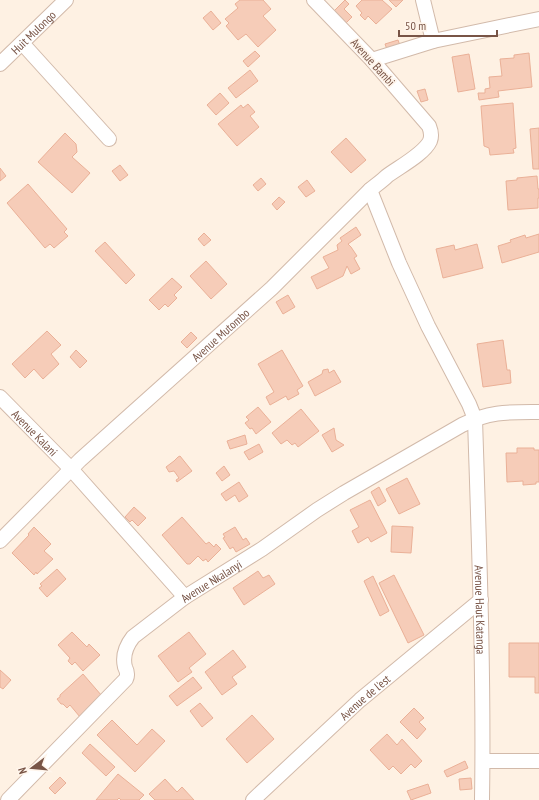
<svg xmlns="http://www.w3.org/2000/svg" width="539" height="800" font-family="'PT Sans Narrow',sans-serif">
<rect width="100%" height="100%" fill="#fef1e3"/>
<g fill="#f6ccb8" stroke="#eab097">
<path d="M240 0H263L271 9 263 16 276 30 258 47 246 34 238 40 226 26 229 23 225 19 238 8 235 4Z"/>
<path d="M345 0 349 4 344 9 352 17 345 24 333 12Z"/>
<path d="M362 0H382L392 9 376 24 368 16 365 20 360 15 362 13 356 6Z"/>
<path d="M389 0H403L396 7Z"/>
<path d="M211 11 221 23 213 30 203 18Z"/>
<path d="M398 40 401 48 388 52 385 44Z"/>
<path d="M255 51 260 56 248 67 243 61Z"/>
<path d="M529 53 532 87 498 91 499 97 479 100 478 93H485V89L490 88 489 77 502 76 500 59 514 58V55Z"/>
<path d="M469 54 475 89 458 92 452 57Z"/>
<path d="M250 70 258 81 236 98 228 88Z"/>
<path d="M425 89 428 100 421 102 417 91Z"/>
<path d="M220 93 229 103 216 115 207 105Z"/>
<path d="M513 103 516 148 513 149 514 153 490 155 489 148 484 146 481 106Z"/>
<path d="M248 104 255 112 250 116 259 127 237 146 218 124 241 105 243 108Z"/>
<path d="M539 128V169H533L530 129Z"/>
<path d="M65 133 76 144 77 152 72 157 90 173 72 193 38 162Z"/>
<path d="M346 138 366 160 351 173 331 152Z"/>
<path d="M120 165 128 175 120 181 112 171Z"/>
<path d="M0 168 6 176 0 181Z"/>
<path d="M537 176 538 189H539V198H538V208L508 210 506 181 517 180V178Z"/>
<path d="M261 178 266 184 258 191 253 185Z"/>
<path d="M307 180 315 191 306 197 298 187Z"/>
<path d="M28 184 67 229 64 232 68 236 54 248 50 244 45 248 7 203Z"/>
<path d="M279 197 285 202 277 210 272 204Z"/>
<path d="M356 227 361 235 348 244 351 247 357 256 354 258 360 269 351 274 347 266 343 276 317 289 311 277 329 268 323 257 338 250 337 245 342 241 340 238Z"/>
<path d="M204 233 211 240 204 246 198 239Z"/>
<path d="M539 234V252L502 263 498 246 511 242 510 240 525 235 526 238Z"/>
<path d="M105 242 135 275 126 284 95 251Z"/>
<path d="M477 244 483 268 443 278 436 249 454 245 455 250Z"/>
<path d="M206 261 227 284 211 299 190 276Z"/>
<path d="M172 278 182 287 174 295 177 298 168 307 165 304 159 310 149 300Z"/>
<path d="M288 295 295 307 283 314 276 302Z"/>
<path d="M47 331 61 345 51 354 59 364 43 379 34 369 25 378 12 364Z"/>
<path d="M191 332 197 338 187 348 181 342Z"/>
<path d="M503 340 507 370H510L511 383 483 387 477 344Z"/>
<path d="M76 350 87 361 80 368 70 357Z"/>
<path d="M282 350 303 386 297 390 299 394 288 400 286 396 270 405 266 397 274 392 258 364Z"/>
<path d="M328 369 329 373 334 370 341 382 315 396 308 382 322 374 323 370Z"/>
<path d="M258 407 271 422 256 434 252 428 250 429 245 423 249 420 246 417Z"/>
<path d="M301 409 319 431 298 447 295 443 292 445 287 440 281 444 272 433Z"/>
<path d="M334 428 336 440 344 445 332 452 322 435Z"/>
<path d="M245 435 247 444 230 449 227 441Z"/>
<path d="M259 444 263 452 249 460 244 452Z"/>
<path d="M517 448H534V450H539V482H536V484L523 485V481L507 482 506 453H517Z"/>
<path d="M180 456 192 471 177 482 176 480 179 478 174 471 169 472 166 467 174 461 178 457Z"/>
<path d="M224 466 230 475 222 481 216 473Z"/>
<path d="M407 478 420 504 399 514 386 489Z"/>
<path d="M239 482 248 496 239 502 235 495 226 501 221 494Z"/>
<path d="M379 487 386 501 378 506 371 492Z"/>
<path d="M370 500 387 533 371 542 368 537 358 543 352 531 359 527 350 510Z"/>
<path d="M134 507 146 518 138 526 132 520 130 522 125 517Z"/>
<path d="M182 517 206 544 209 542 214 547 216 544 221 549 208 562 206 559 203 561 198 556 190 564H187L162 535Z"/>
<path d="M392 526 413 527 411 553 391 552Z"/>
<path d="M34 527 51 544 44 551 53 559 37 574 36 572 34 575 12 553 29 535 28 534Z"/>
<path d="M235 527 243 540 246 538 250 544 236 552 233 547 230 549 223 538 225 537 223 534Z"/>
<path d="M57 569 66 579 47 597 39 588 42 586 40 584Z"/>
<path d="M258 571 263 578 269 575 275 584 244 605 233 588Z"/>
<path d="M394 575 424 635 408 643 379 583Z"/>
<path d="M373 576 389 611 380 616 364 581Z"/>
<path d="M72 632 87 647 89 644 100 655 83 671 75 662 72 665 68 661 70 658 58 645Z"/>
<path d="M189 632 206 654 189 668 192 672 178 682 158 656Z"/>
<path d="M509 643H539V693H535V677H509Z"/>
<path d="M233 650 246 667 232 677 237 684 222 695 205 672Z"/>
<path d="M0 670 11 680 3 689 0 687Z"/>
<path d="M83 674 102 696 80 717 70 705 67 708 63 704H61L57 699 60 697V695Z"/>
<path d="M193 677 202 688 177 706 169 696Z"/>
<path d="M200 703 213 718 202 727 190 711Z"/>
<path d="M414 708 424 718 419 722 426 729 417 739 400 722Z"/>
<path d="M252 715 274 739 247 763 226 739Z"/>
<path d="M112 720 137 745 152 729 165 741 135 772 97 735Z"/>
<path d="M387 734 397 745 402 739 422 761 415 768 411 764 401 774 393 766 389 770 370 750Z"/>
<path d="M90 744 115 767 106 776 82 753Z"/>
<path d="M465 761 468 768 447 777 444 771Z"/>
<path d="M118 774 144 795 139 800H121L119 798 117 800H96Z"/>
<path d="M60 777 66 783 55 794 49 788Z"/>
<path d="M471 778 472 789 460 790 459 779Z"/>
<path d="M165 779 177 792 182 787 194 800H155L149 794Z"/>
<path d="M428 784 431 793 411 800 407 791Z"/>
</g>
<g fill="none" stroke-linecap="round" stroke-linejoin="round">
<g stroke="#d2baaa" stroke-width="16">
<g id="minor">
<path d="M423 0 433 41"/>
<path d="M22 43 109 139"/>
<path d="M372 60 433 41 539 19"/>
<path id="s1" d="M0 64 66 0"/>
<path id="s2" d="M370 190 399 263 428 326 469 404 475 419C479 546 484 673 482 800"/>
<path id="s3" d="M0 397 71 469 185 597"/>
<path id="s4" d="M0 541 80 460 272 288 370 190C376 185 382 181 387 176 399 167 424 154 430 141 432 136 431 131 429 126L372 60 314 0"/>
<path d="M483 761H539"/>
<path id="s5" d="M8 800 126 679C128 675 127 671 125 667 122 655 126 646 133 637L185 597 262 549 317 510 344 493 462 425C490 411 508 412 539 412"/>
<path id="s6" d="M253 800 360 700 481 600"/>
</g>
</g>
<use href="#minor" stroke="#fff" stroke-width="14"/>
</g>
<g text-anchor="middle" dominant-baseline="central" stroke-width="3.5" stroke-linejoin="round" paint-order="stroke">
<g font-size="12" fill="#785446" stroke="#fff5eb">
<text stroke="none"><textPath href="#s1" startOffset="46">Huit Mulongo</textPath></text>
<text transform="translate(373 62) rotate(48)">Avenue Bambi</text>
<text stroke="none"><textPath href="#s4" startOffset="302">Avenue Mutombo</textPath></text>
<text stroke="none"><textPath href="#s3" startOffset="50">Avenue Kalani</textPath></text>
<text stroke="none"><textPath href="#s5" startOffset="310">Avenue Nkalanyi</textPath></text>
<text stroke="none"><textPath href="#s2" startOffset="443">Avenue Haut Katanga</textPath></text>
<text stroke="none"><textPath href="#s6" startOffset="152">Avenue de l'est</textPath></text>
</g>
</g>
<g transform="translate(32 768) rotate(254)" stroke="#fff5eb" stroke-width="3" paint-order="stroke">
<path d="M0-3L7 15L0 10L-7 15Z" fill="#785446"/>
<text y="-6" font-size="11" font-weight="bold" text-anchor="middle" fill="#785446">N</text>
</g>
<path d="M399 30v6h98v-6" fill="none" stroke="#785446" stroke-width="2"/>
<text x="405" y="30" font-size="12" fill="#785446" stroke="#fff5eb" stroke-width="3" paint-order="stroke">50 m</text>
</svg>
